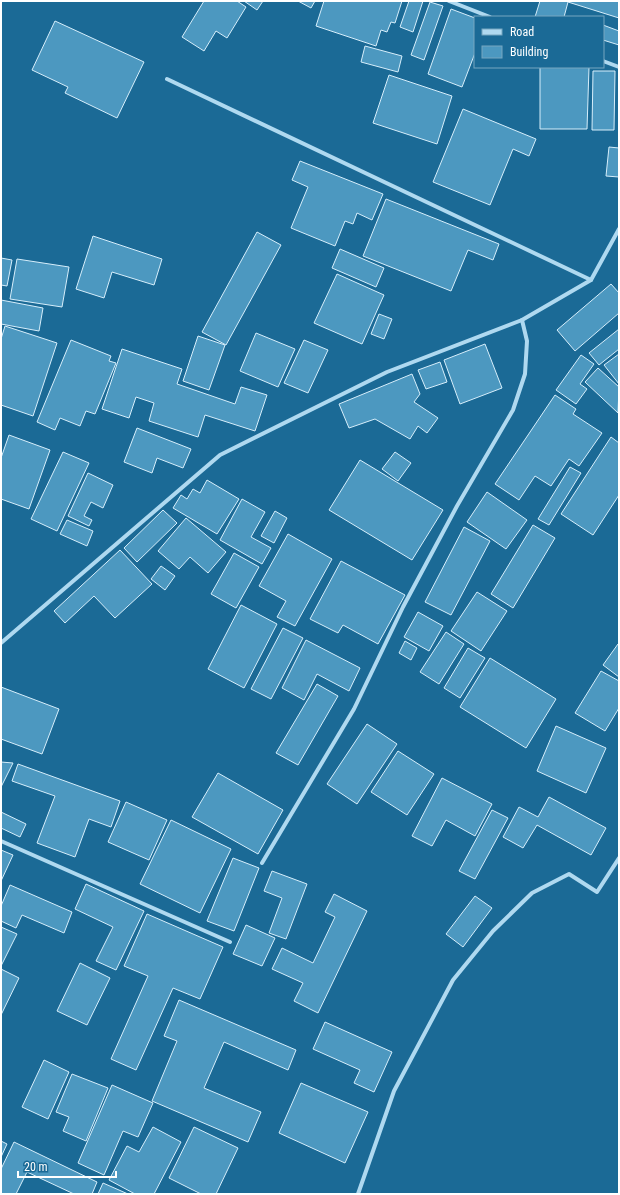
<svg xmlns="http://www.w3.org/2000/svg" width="620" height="1195" font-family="'Roboto Condensed',sans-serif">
<rect width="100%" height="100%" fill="#1b6a96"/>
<g fill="#4c98c0" stroke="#d6eefb">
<path d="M204 1H237L246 7 227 38 216 31 204 51 182 37Z"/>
<path d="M244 1H263L257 10Z"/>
<path d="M298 1H315L311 8Z"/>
<path d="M324 1H402L395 23 391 22 387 32 381 30 376 46 316 26Z"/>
<path d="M409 1H423L413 32 400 27Z"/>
<path d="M540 1H619V18L568 2 564 17H535Z"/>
<path d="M430 2 443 6 424 60 411 55Z"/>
<path d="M451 9 475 18V53L462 87 428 74Z"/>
<path d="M55 21 144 62 117 118 65 93 68 87 32 70Z"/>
<path d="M603 25 619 31V45L603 40Z"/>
<path d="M365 46 402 56 398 72 361 62Z"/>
<path d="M540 67H589L587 129H540Z"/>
<path d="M593 71H615L614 130H592Z"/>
<path d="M389 75 452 96 437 144 373 123Z"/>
<path d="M463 109 536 139 529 156 513 149 490 205 433 182Z"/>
<path d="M609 147 619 148V177L606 176Z"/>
<path d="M300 161 383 194 372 220 357 213 353 224 345 221 335 246 291 228 308 187 292 180Z"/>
<path d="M386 199 499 244 493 260 468 250 451 291 363 256Z"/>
<path d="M257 232 281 245 226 345 202 332Z"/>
<path d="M93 236 162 259 154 285 112 272 104 298 76 289Z"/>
<path d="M340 249 384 268 376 287 332 268Z"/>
<path d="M1 258 12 260 7 286 1 285Z"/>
<path d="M17 259 69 267 62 307 10 299Z"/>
<path d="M337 274 384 295 362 344 314 323Z"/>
<path d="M611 284 619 293V313L575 351 557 330Z"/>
<path d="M1 300 43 308 39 331 1 324Z"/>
<path d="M379 314 392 319 384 339 371 334Z"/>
<path d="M5 326 57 343 33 416 1 405V339Z"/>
<path d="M619 329V349L599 365 589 353Z"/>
<path d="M256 333 295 349 278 387 240 371Z"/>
<path d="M198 336 225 345 209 390 183 381Z"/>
<path d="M71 340 111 356 109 361 116 363 95 414 86 411 80 426 60 418 55 430 37 422Z"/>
<path d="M304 340 328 350 308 393 284 383Z"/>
<path d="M485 344 502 388 460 404 444 360Z"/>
<path d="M122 349 182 369 177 384 235 404 241 387 267 395 255 431 205 415 198 437 149 421 154 403 136 397 129 418 102 409Z"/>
<path d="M619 354V384L604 365Z"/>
<path d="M581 355 594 364 580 384 587 389 576 404 556 390Z"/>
<path d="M440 362 447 382 426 389 418 370Z"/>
<path d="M598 368 619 387 618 413 585 382Z"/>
<path d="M412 374 420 394 414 402 438 418 427 433 418 426 410 439 375 419 349 428 339 404Z"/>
<path d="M555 395 576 409 573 414 602 433 579 466 569 459 551 486 535 476 519 500 495 484Z"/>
<path d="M137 428 191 449 183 468 157 458 152 473 124 462Z"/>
<path d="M9 435 50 450 29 509 1 499V458Z"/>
<path d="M611 437 619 443V495L593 535 561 514Z"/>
<path d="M63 452 89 463 57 531 31 519Z"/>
<path d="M395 452 411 463 398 481 382 469Z"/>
<path d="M360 460 443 510 412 560 329 510Z"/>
<path d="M570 467 581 473 549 525 538 519Z"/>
<path d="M88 473 113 485 103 508 91 502 84 516 92 520 89 526 68 516Z"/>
<path d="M207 480 239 499 217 534 173 508 181 495 187 499 193 489 200 493Z"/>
<path d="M487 492 527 520 506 549 467 522Z"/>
<path d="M242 499 265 512 251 537 271 548 262 564 220 540Z"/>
<path d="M163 510 177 523 137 562 124 548Z"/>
<path d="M275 511 287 518 274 543 261 536Z"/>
<path d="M186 518 226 552 208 573 190 557 179 569 158 551Z"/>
<path d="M67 520 93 531 87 546 60 534Z"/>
<path d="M533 525 555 538 513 608 491 594Z"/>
<path d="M464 527 490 541 451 615 425 602Z"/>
<path d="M288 534 332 559 295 626 277 617 286 601 259 586Z"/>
<path d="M120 550 152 584 115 618 94 596 65 623 54 611Z"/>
<path d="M234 553 259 567 236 608 211 594Z"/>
<path d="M341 561 405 595 378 644 343 625 338 633 310 619Z"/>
<path d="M161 566 175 576 165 590 151 579Z"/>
<path d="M477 592 507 611 481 651 451 631Z"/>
<path d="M241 605 277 624 244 688 208 669Z"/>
<path d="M418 612 443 626 429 651 404 637Z"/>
<path d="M283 628 303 638 271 699 251 689Z"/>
<path d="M446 632 464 644 439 684 420 672Z"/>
<path d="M306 640 360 668 349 691 317 674 304 700 282 688Z"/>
<path d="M405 641 417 648 411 660 399 653Z"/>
<path d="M618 644H619V677L603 665Z"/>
<path d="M468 648 485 658 460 698 444 688Z"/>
<path d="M490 658 556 699 526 748 460 707Z"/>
<path d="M601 671 619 681V708L605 731 575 713Z"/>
<path d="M317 684 338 696 298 765 276 753Z"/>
<path d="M1 687 59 709 42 754 1 739Z"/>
<path d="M367 724 397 744 357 804 327 784Z"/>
<path d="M556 726 606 748 586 793 537 771Z"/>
<path d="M398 751 434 774 407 815 371 792Z"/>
<path d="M1 762 13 763 1 787Z"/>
<path d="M18 764 120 801 111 827 89 819 75 857 37 843 55 796 12 781Z"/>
<path d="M218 773 283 810 258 854 192 817Z"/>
<path d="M442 778 492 804 475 836 446 820 432 846 412 836Z"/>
<path d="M549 797 606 828 591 855 537 825 523 848 503 837 519 807 538 817Z"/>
<path d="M126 802 167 820 149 860 108 842Z"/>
<path d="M492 810 508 818 475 879 459 871Z"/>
<path d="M1 812 26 824 20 837 1 828Z"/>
<path d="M171 820 231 849 200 913 140 884Z"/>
<path d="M1 850 13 855 1 881Z"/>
<path d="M233 858 259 868 234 931 207 921Z"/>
<path d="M272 871 307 884 286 939 269 933 282 898 264 891Z"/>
<path d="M86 884 144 911 116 970 96 961 113 927 75 909Z"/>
<path d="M10 885 72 912 64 933 22 915 16 928 1 921V906Z"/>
<path d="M334 894 367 911 318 1013 294 1001 303 983 272 969 282 948 313 963 335 917 325 912Z"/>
<path d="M475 896 492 908 463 947 446 934Z"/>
<path d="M147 914 223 947 200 999 173 988 136 1070 111 1059 148 976 124 966Z"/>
<path d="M246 925 275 938 262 966 233 954Z"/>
<path d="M1 927 17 934 1 966Z"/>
<path d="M80 963 110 978 87 1025 57 1011Z"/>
<path d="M1 969 19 978 1 1015Z"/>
<path d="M179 1000 296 1050 288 1070 224 1042 204 1088 261 1112 248 1142 152 1101 177 1041 164 1036Z"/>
<path d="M325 1022 392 1052 374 1092 354 1083 360 1070 313 1049Z"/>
<path d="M44 1060 69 1072 48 1119 22 1107Z"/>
<path d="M72 1074 108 1088 86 1141 63 1131 69 1117 56 1112Z"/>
<path d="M301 1083 368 1112 345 1163 279 1133Z"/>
<path d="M112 1085 153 1103 138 1137 123 1131 104 1175 78 1163Z"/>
<path d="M153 1127 181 1142 154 1194H135L109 1180 127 1146 139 1152Z"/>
<path d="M194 1127 238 1148 216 1194H201L169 1178Z"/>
<path d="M1 1141 7 1144 1 1157Z"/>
<path d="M14 1142 97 1182 92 1194H74L27 1172 16 1194H1V1169Z"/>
<path d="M103 1183 128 1194H98Z"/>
</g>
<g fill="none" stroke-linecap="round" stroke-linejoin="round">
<g stroke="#afd9f0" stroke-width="4">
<path d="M449 1 490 17"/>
<path d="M603 61 619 67"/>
<path d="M167 79 591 280"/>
<path d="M1 643 220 455 387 372 522 320 591 280 619 229"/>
<path d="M1 841 230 942"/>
<path d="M262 863 354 709 403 607 457 506 513 410 525 374 527 341 522 320"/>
<path d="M358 1194 394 1091 453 980 493 931 532 893 569 874 597 892 619 858"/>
</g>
</g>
<rect width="620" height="1195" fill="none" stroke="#ffffff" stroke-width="4"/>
<rect x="474" y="16" width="130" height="52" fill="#1b6a96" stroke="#76a6c0"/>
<rect x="482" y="29" width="20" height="6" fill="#afd9f0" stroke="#76a6c0"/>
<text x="510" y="36" font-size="12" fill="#ffffff">Road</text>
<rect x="482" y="46" width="20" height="12" fill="#4c98c0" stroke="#76a6c0"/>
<text x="510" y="56" font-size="12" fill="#ffffff">Building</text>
<path d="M18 1171v6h98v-6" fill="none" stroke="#ffffff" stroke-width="2"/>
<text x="24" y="1171" font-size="12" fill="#ffffff" stroke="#1b6a96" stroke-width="3" paint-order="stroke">20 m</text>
</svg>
